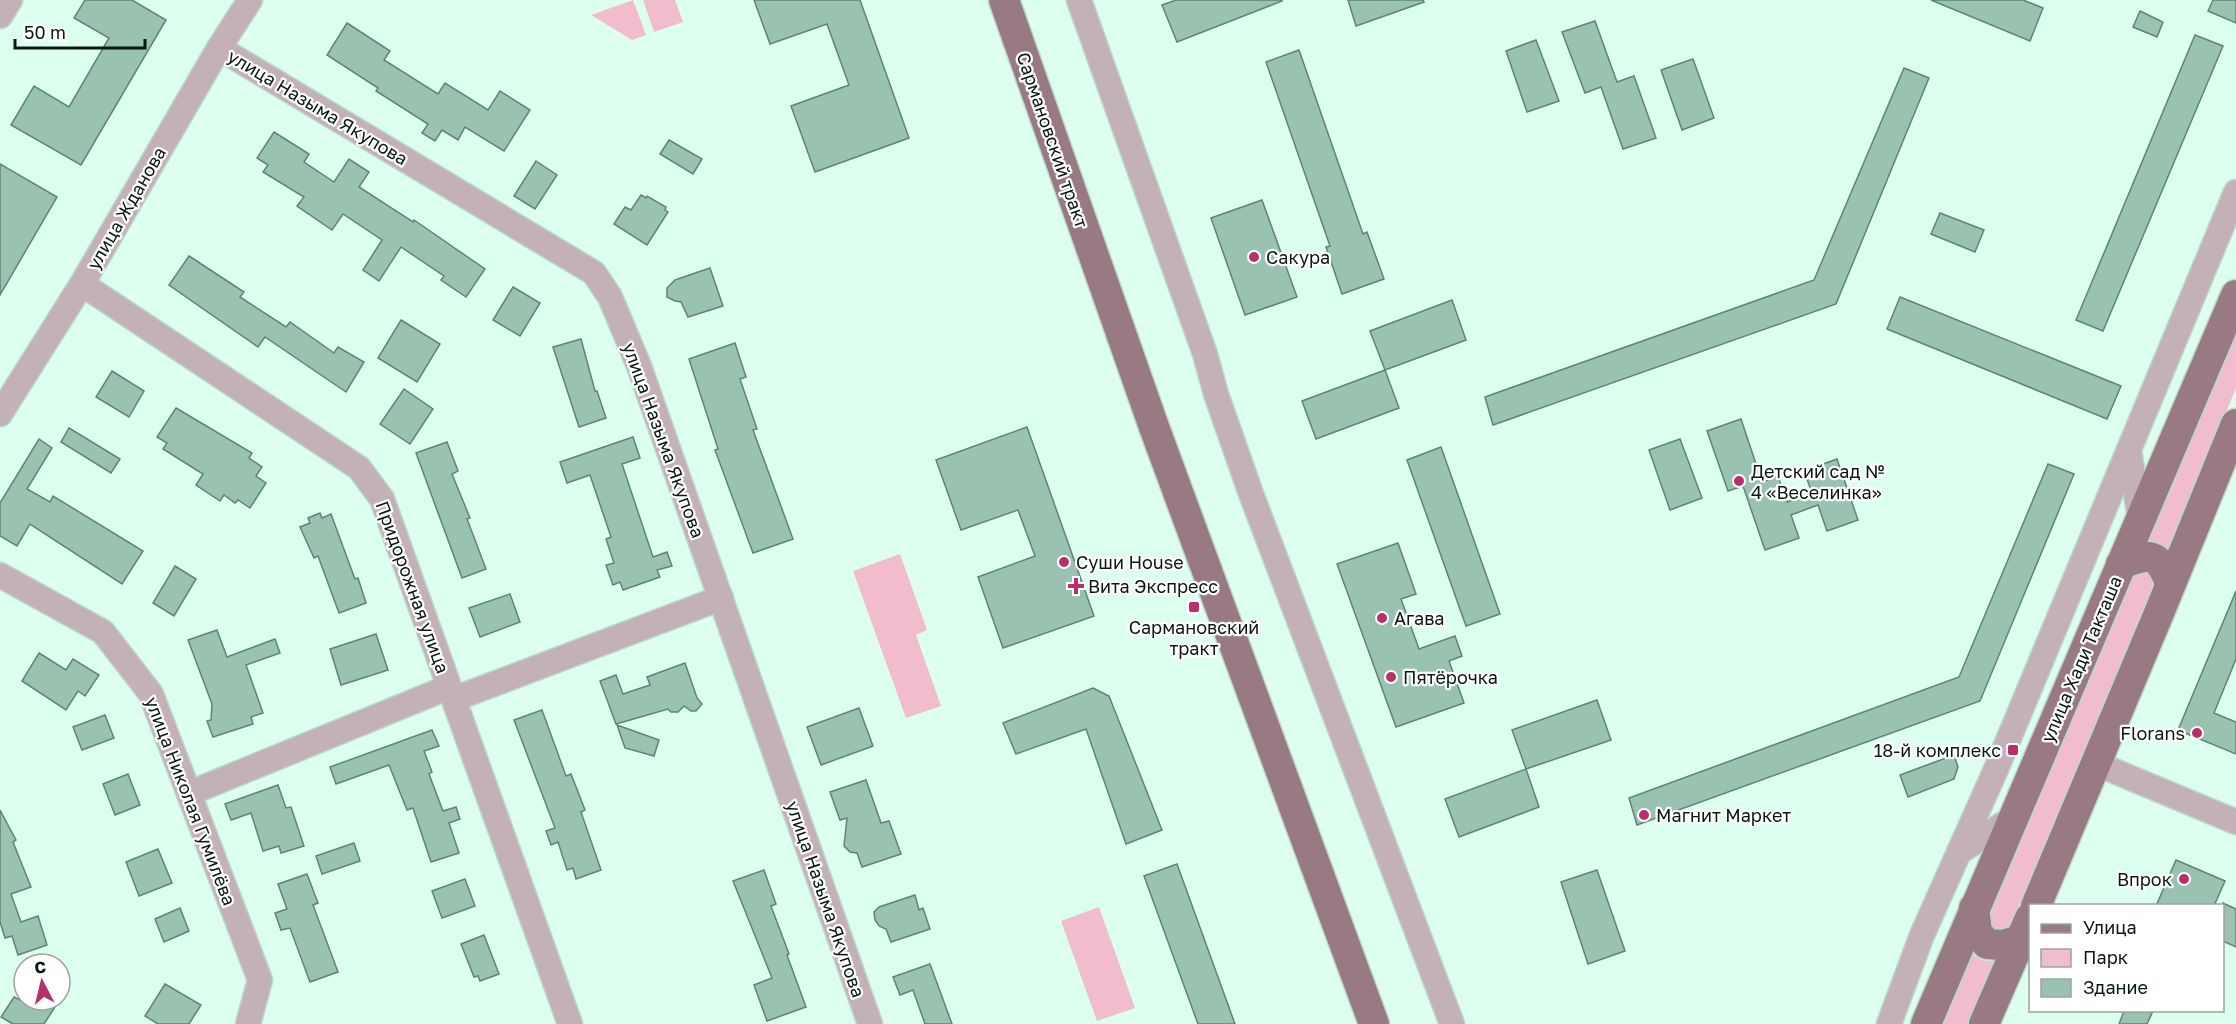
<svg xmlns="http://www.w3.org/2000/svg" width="2236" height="1024" font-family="'Golos Text',sans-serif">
<rect width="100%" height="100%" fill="#ddffef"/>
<g fill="#f1bccc">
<path d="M633 0 646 35 632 40 591 15Z"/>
<path d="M643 0H675L683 22 654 32Z"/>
<path d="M2236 318V388L2166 557 2141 546Z"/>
<path d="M900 554 927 630 916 635 941 706 906 718 853 571Z"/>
<path d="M2144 566 2155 582 2008 931H1991L1984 914 2130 570Z"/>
<path d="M1099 907 1135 1008 1097 1021 1061 921Z"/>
<path d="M1970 950C1976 960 1985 962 1996 961L1970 1024H1939Z"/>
</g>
<g fill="#99c2b0" stroke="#5e8574" stroke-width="1.5">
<path d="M85 0H132L166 20 81 165 11 125 34 86 69 107 109 38 74 18Z"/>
<path d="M754 0H860L909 138 815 172 791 106 849 85 827 24 770 44Z"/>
<path d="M1176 0H1282V1L1177 42 1162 5Z"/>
<path d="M1348 0H1423L1424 2 1356 26Z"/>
<path d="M1931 0H2023L2043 8 2030 41Z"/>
<path d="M2213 0H2236V23L2208 11Z"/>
<path d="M2140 11 2163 22 2157 37 2133 27Z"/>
<path d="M1595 21 1617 82 1634 76 1656 138 1623 149 1601 87 1585 93 1562 32Z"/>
<path d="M347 23 390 51 384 60 438 94 445 83 488 110 500 91 530 110 504 151 465 127 458 140 442 130 435 141 422 133 428 124 376 91 378 88 327 55Z"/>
<path d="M2195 35 2223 46 2103 331 2076 320Z"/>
<path d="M1536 40 1559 101 1527 112 1506 51Z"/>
<path d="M1299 50 1363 234 1367 232 1384 279 1342 294 1326 247 1330 246 1266 62Z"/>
<path d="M1693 59 1714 118 1682 130 1661 70Z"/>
<path d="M1904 68 1929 78 1836 304 1493 425 1485 397 1814 280Z"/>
<path d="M274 132 309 154 304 162 334 182 349 159 369 172 359 187 413 222 414 220 485 269 466 297 441 280 444 276 401 247 379 281 363 270 382 240 343 214 332 230 297 206 304 197 263 172 268 165 257 158Z"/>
<path d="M669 140 702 159 693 174 660 154Z"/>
<path d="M536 161 557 175 535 209 514 196Z"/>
<path d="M0 164 57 197 0 295Z"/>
<path d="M641 195 646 198 647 196 666 207 665 210 668 212 647 245 614 224 625 207 631 210Z"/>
<path d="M1262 200 1297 297 1245 315 1211 218Z"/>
<path d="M1940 213 1984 230 1975 252 1931 234Z"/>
<path d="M189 256 244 292 240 297 286 327 290 322 334 353 338 347 364 362 346 392 265 337 258 347 169 285Z"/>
<path d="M710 268 723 306 688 317 681 302 675 301 667 297V288L675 280Z"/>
<path d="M513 287 540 303 520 336 493 320Z"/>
<path d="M1900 297 2121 386 2107 419 1887 329Z"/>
<path d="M1452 300 1466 340 1385 370 1370 331Z"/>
<path d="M401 320 440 344 417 382 378 358Z"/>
<path d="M581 339 595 391H597L606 418 579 427 553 347Z"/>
<path d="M735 343 746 377 740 379 757 429 753 430 793 539 753 553 715 450 718 449 689 359Z"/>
<path d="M1385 370 1399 408 1316 439 1302 401Z"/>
<path d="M112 371 144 391 129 417 96 397Z"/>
<path d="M404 389 433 409 410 444 380 424Z"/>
<path d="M176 408 252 453 249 458 262 467 256 476 266 483 250 508 238 500 235 503 224 495 220 501 196 485 203 474 163 449 167 443 157 437Z"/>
<path d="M1741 419 1762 482 1778 476 1787 502 1812 493 1804 471 1837 459 1858 520 1827 531 1818 505 1791 515 1799 538 1765 550 1743 486 1728 491 1707 431Z"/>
<path d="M1027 427 1094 616 1003 648 978 577 1035 556 1018 510 961 530 936 460Z"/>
<path d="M69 428 120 459 111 473 61 442Z"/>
<path d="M633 437 640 458 622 464 653 557 667 552 672 566 657 570 660 577 623 590 620 582 613 585 606 565 614 563 606 539 611 537 590 475 567 483 560 462Z"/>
<path d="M39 439 52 448 27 489 50 502 53 496 143 551 122 584 30 524 17 546 0 536V503Z"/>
<path d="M1680 439 1702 498 1670 510 1649 450Z"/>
<path d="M447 442 458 471 452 474 470 518 467 519 486 569 462 578 416 453Z"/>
<path d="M1441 447 1500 614 1466 626 1407 460Z"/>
<path d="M2048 464 2074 474 1980 701 1637 825 1629 798 1959 677Z"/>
<path d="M320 513 322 518 331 514 355 579 358 578 366 603 339 613 318 556 314 558 300 527 310 523 308 518Z"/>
<path d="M1398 543 1416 594 1401 599 1419 649 1455 636 1462 656 1449 661 1464 703 1396 727 1337 564Z"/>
<path d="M175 566 196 579 174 616 153 603Z"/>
<path d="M2236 591V659L2214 713 2236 722V754L2178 730Z"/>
<path d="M510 594 520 622 480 637 469 608Z"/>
<path d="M217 630 227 657 275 639 280 653 246 665 263 713 251 717 253 724 213 737 207 721 211 720 212 704 188 640Z"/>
<path d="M376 634 388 670 341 685 330 649Z"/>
<path d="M39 653 66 670 73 659 99 675 85 696 78 691 66 710 22 681Z"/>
<path d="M685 663 697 698 702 704 696 711H691L684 706 678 712H671L668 709 616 724 600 681 616 675 623 694 650 685 647 677Z"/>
<path d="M1093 688 1109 696 1162 830 1126 844 1086 729 1016 754 1003 723Z"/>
<path d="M1597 700 1611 740 1526 769 1512 730Z"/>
<path d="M859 708 873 746 821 765 807 727Z"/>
<path d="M542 710 566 776 571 774 585 810 581 812 601 870 576 879 573 868 567 870 558 842 551 845 546 831 555 828 514 720Z"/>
<path d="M105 715 114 738 82 750 73 727Z"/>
<path d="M617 725 659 740 654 756 625 748Z"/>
<path d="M432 730 439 746 424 751 432 772 429 774 443 811 456 807 460 819 449 823 459 853 431 862 413 808 407 810 389 765 336 784 330 767Z"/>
<path d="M1954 755 1958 767 1954 779 1908 797 1900 775Z"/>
<path d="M1526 769 1539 807 1459 837 1445 799Z"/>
<path d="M128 774 140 805 115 815 103 784Z"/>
<path d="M866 780 881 823 889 821 901 854 862 867 857 853 850 852 844 846 847 818 840 820 830 792Z"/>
<path d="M278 785 286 808 291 807 304 846 281 853 279 846 263 851 251 813 231 820 225 804Z"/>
<path d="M0 810 16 840 13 842 31 887 11 894 21 922 38 916 47 945 18 955 12 936 5 938 0 922Z"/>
<path d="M354 843 360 861 322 874 316 856Z"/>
<path d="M158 849 172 883 139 896 126 862Z"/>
<path d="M2176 860 2225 881 2214 906H2156Z"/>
<path d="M1177 864 1235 1024H1198L1144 876Z"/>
<path d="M764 870 776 904 771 906 789 954 787 955 806 1007 767 1021 754 985 772 978 733 881Z"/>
<path d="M1597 870 1625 951 1588 964 1561 882Z"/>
<path d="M307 874 318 903 313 905 338 972 310 982 290 928 281 930 275 913 287 909 278 884Z"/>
<path d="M465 879 475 906 442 918 432 891Z"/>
<path d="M915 895 919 910 923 908 930 929 891 942 886 929 879 926 875 920 874 912 879 907Z"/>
<path d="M2223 903 2236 909V947L2223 941Z"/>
<path d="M180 908 189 931 164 942 155 919Z"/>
<path d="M484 935 499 974 480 981 478 976 474 977 461 944Z"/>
<path d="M930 964 952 1024H925L913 990 900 995 893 977Z"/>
<path d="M165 984 201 1005 189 1024H158L145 1016Z"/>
<path d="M14 997 20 1000H43L55 1007 44 1024H13L1 1017Z"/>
<path d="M2124 1011H2153L2147 1024H2119Z"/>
</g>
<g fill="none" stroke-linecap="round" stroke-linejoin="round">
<g stroke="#bbdacc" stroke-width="27">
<g id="minor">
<path d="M1079 0 1205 354 1216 394 1250 491 1452 1024"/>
<path d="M0 16 10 0"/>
<path d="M219 48 594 273 610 297 639 366 870 1024"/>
<path d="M82 284 359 468 382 499 570 1024"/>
<path d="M0 414 82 284 219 48 250 0"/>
<path d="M2129 450 2140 519"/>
<path d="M0 575 103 632 151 694 260 980 248 1024"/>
<path d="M454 699 721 598"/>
<path d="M2095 763 2236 822"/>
<path d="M190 793 449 687"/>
<path d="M1959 852 2013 818"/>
<path d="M1889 1024 1922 935 1997 767 2236 192"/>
</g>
</g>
<g stroke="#bbdacc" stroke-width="33">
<g id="major">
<path d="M1004 0 1154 427 1374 1024"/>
<path d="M2121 564C2150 553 2158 552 2170 583"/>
<path d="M2036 906 2159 613 2236 424"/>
<path d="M1974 908 1977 932 1987 944 2002 945 2021 940"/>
<path d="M1926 1024 2236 295"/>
<path d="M1984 1024 2030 918"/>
</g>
</g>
<use href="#minor" stroke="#c4b1b7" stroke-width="24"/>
<use href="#major" stroke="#997982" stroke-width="30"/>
</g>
<g fill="#b82f6b" stroke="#fff" stroke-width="2">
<circle cx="1254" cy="257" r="6"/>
<circle cx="1739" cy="481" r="6"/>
<circle cx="1064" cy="562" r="6"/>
<path d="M1073 577h6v6h6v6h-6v6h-6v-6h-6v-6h6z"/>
<rect x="1188" y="601" width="12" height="12" rx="3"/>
<circle cx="1382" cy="618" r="6"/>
<circle cx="1391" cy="677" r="6"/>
<circle cx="2197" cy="733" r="6"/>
<rect x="2007" y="744" width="12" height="12" rx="3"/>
<circle cx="1644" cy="815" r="6"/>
<circle cx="2184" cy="879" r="6"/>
</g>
<g text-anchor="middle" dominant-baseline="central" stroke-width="4.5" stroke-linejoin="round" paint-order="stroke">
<g font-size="18" fill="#091812" stroke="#fff">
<text transform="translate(318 107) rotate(31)">улица Назыма Якупова</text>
<text transform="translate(1053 140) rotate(71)">Сармановский тракт</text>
<text transform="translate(126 208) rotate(-60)">улица Жданова</text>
<text transform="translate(664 440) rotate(70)">улица Назыма Якупова</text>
<text transform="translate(413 587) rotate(70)">Придорожная улица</text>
<text transform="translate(2081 659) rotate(-67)">улица Хади Такташа</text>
<text transform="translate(191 801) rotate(69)">улица Николая Гумилёва</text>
<text transform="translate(826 899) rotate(71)">улица Назыма Якупова</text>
</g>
<g font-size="18" fill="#091812" stroke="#fff" text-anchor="start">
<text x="1266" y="257">Сакура</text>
<text x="1751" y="471">Детский сад №<tspan x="1751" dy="21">4 «Веселинка»</tspan></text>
<text x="1076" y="562">Суши House</text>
<text x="1088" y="586">Вита Экспресс</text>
<text x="1394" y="618">Агава</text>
<text x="1194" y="627" text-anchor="middle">Сармановский<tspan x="1194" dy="21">тракт</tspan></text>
<text x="1403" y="677">Пятёрочка</text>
<text x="2185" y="733" text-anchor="end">Florans</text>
<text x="2001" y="750" text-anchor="end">18-й комплекс</text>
<text x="1656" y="815">Магнит Маркет</text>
<text x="2172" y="879" text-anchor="end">Впрок</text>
</g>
</g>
<rect x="2029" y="904" width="195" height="108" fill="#ffffff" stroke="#9da3a0" stroke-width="1.5"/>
<rect x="2041" y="924" width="30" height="9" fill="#997982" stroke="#9da3a0" stroke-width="1.5"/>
<text x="2083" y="934" font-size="18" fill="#091812">Улица</text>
<rect x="2041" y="949" width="30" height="18" fill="#f1bccc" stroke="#9da3a0" stroke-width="1.5"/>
<text x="2083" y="964" font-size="18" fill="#091812">Парк</text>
<rect x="2041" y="979" width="30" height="18" fill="#99c2b0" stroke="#9da3a0" stroke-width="1.5"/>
<text x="2083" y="994" font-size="18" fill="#091812">Здание</text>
<g transform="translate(42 982) rotate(353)"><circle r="28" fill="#ffffff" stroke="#9da3a0" stroke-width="1.5"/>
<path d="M0-4.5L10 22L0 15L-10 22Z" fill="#b82f6b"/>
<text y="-9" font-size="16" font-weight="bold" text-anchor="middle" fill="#091812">С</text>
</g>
<path d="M15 39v9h130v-9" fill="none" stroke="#091812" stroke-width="3"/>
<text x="24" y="39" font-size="18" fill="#091812" stroke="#ffffff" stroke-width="4.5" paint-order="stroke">50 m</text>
</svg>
